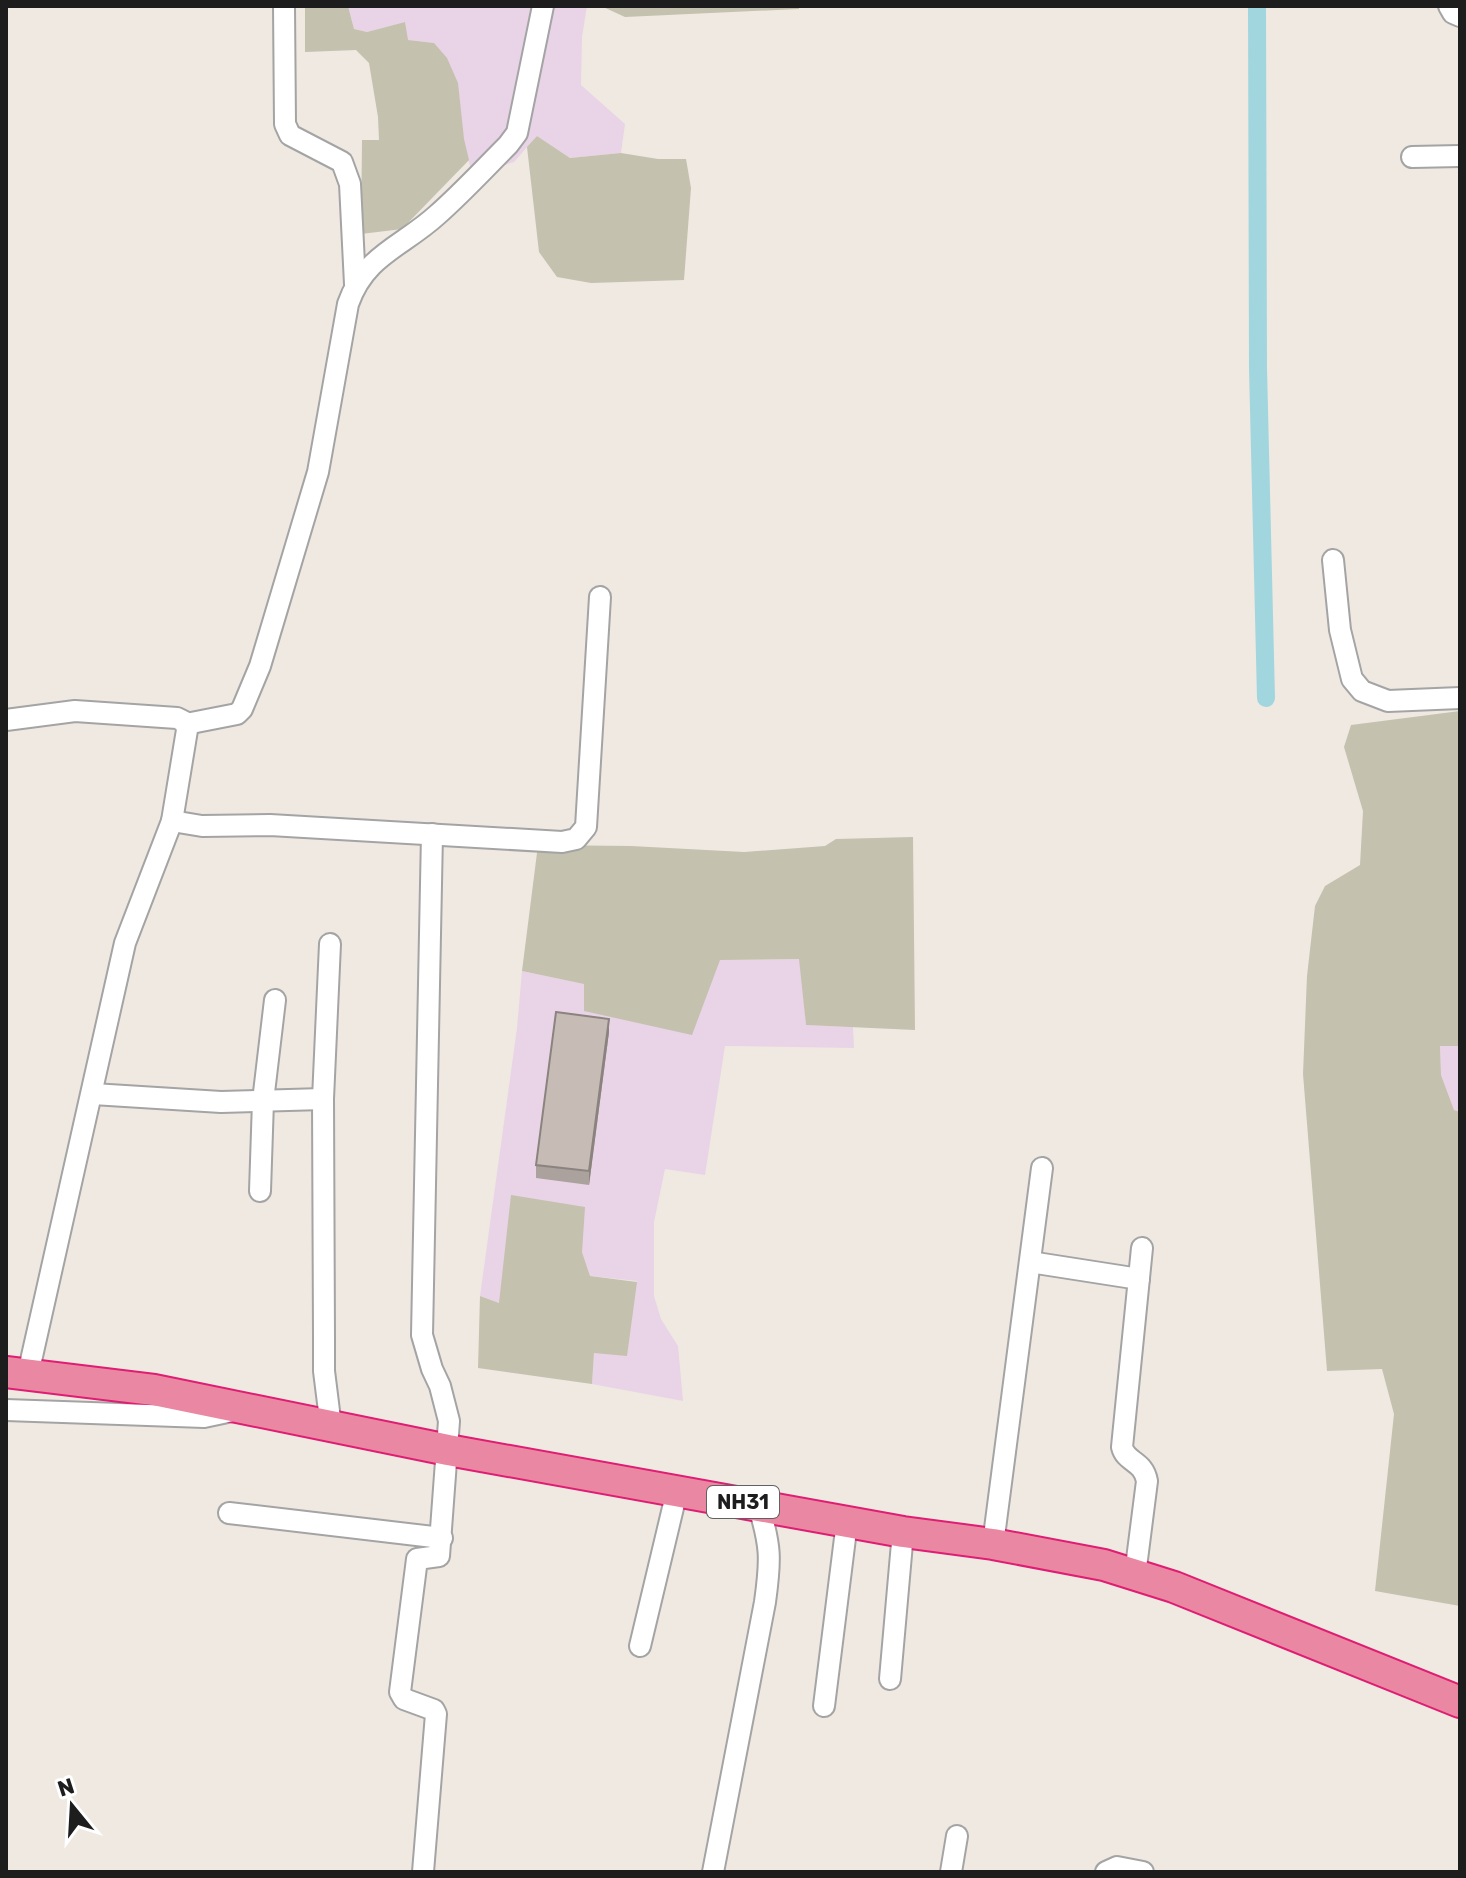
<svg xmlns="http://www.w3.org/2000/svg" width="1466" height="1878" font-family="Rubik,sans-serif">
<rect width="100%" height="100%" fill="#efe9e2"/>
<g fill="#e8d4e6">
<path d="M348 6H587L582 37 581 85 625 124 621 153 570 158 537 136 514 162 473 176 434 43 407 40 405 22 367 32 354 29Z"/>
<path d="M800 959 806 1025 853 1027 854 1048 725 1046 705 1175 665 1169 654 1222V1296L661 1319 678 1346 683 1401 592 1384 594 1353 637 1281 590 1276 582 1252 499 1303 480 1296 517 1028 522 971 585 984 584 1011 720 960Z"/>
<path d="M1440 1045 1460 1046V1112L1454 1110 1441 1075Z"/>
</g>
<g fill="#c4c1ae">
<path d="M305 6H348L354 29 367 32 405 22 408 40 434 43 447 58 458 83 464 139 469 160 402 229 361 234 362 140H379L378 117 369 63 356 50 305 52Z"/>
<path d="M601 6H799V9L625 17Z"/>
<path d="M537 136 570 158 621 153 658 159H686L691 188 684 280 591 283 557 277 539 252 527 147Z"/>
<path d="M1460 711V1046H1440L1441 1075 1454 1110 1460 1112V1606L1375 1591 1394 1414 1382 1369 1327 1371 1303 1074 1307 976 1315 906 1325 886 1360 865 1363 811 1344 747 1351 725Z"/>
<path d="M913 837 915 1030 806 1025 799 959 720 960 692 1035 584 1011V984L522 971 538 845 631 846 744 852 825 846 836 839Z"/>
<path d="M511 1195 585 1207 582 1252 590 1276 637 1282 627 1356 594 1353 592 1384 478 1368 480 1296 499 1303Z"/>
</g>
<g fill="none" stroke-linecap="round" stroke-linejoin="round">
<path stroke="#a1d6de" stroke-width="18" d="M1257 6 1258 368 1266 698"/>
<g stroke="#a4a4a4" stroke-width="24">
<g id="minor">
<path d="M284 6 285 124 290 135 342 162 350 184 355 284"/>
<path d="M1449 6 1453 13 1460 16"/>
<path d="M1412 157 1460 156"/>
<path d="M1333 560 1340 630 1352 679 1362 691 1388 701 1460 698"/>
<path d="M6 720 75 711 177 718 185 722 187 730 172 821 125 943 28 1374"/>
<path d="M186 724 237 714 242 709 260 666 318 472 348 304C365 255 402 247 437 215 462 193 484 169 508 145L517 133 543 6"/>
<path d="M172 821 202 826 270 825 562 842 576 839 586 827 600 597"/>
<path d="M330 944 323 1099 324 1336V1371L331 1427"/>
<path d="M93 1094 221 1102 323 1099"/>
<path d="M260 1191 263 1101 275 1000"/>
<path d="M1030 1262 1139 1279"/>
<path d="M6 1410 204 1417 237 1410"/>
<path d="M229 1513 442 1538"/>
<path d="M993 1544 1042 1168"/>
<path d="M1135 1575 1147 1481C1143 1460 1126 1463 1122 1447L1142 1248"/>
<path d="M640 1646 677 1491"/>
<path d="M890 1679 903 1532"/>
<path d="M824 1706 847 1522"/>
<path d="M423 1872 436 1714 434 1710 404 1699 400 1692 417 1559 439 1556 449 1421 440 1386 432 1369 422 1335 432 834"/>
<path d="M713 1872 765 1602C771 1559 771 1546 758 1504"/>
<path d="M951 1872 957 1836"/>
<path d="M1106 1872 1117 1867 1143 1872"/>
</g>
</g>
<g stroke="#df1d72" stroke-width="34">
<path id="highway" d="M6 1372 154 1390 448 1450 903 1532 993 1544 1104 1565 1174 1587 1460 1702"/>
</g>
<use href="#minor" stroke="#fff" stroke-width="20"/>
<use href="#highway" stroke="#ea87a3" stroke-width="30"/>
</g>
<path fill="#aba19d" d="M609 1032 589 1185 536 1178V1165Z"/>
<path fill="#8b837f" d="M609 1019V1032L589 1185V1171Z"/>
<path fill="#c7bbb6" stroke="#8b837f" stroke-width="2" d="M556 1012 609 1019 589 1171 536 1165Z"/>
<g text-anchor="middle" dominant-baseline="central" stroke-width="7" stroke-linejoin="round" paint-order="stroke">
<rect fill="#fff" stroke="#616161" stroke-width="2" x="707" y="1486" width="72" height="32" rx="6"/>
<g font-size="20" font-weight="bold" fill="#1d1d1d">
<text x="743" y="1502">NH31</text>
</g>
</g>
<rect width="1466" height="1878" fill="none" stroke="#1d1d1d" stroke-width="16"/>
<g transform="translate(72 1806) rotate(342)" stroke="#ffffff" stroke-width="6" paint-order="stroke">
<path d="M0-6L14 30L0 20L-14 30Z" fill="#1d1d1d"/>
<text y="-12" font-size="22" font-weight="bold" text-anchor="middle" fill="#1d1d1d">N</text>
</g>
</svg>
